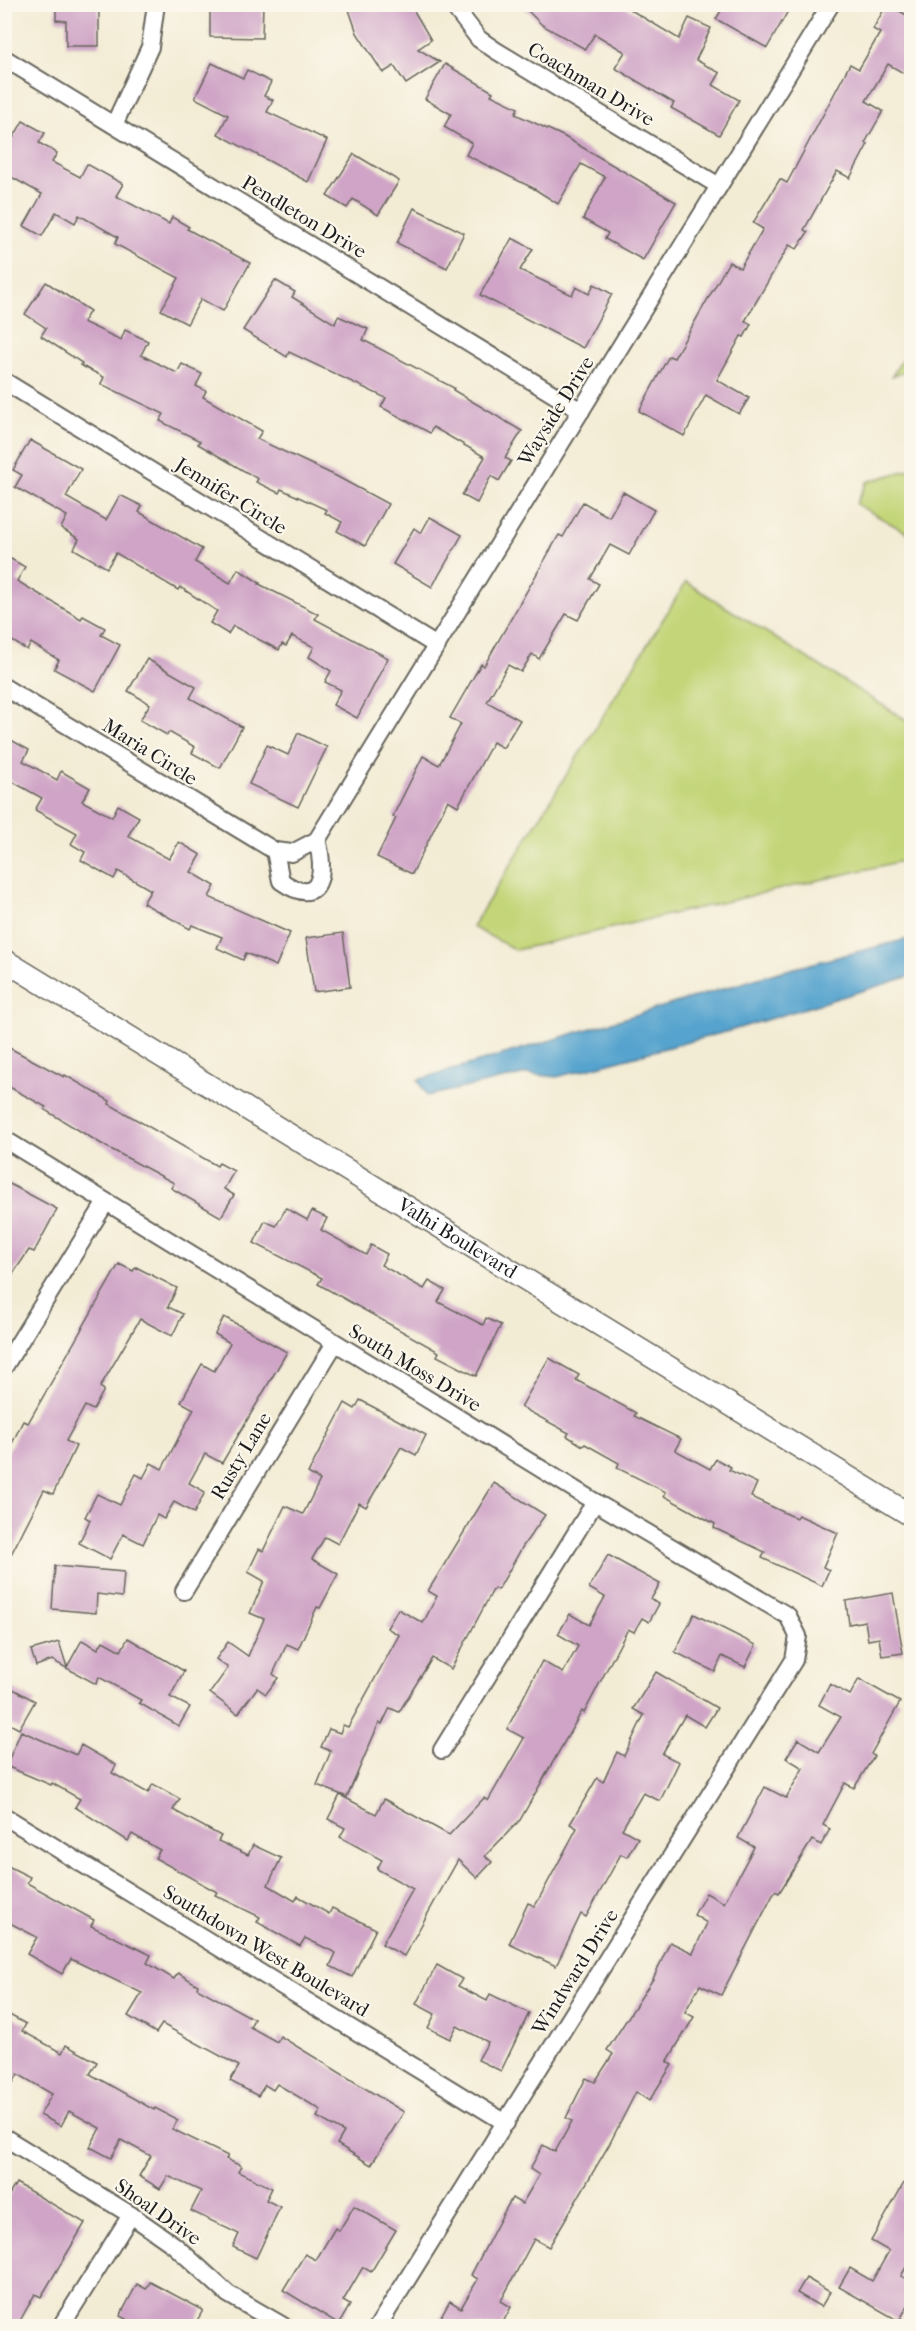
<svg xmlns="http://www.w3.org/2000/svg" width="916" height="2331" font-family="'IM FELL French Canon',serif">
<rect width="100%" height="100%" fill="#fbf7ec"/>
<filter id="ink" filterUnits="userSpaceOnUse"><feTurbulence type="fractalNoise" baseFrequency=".0167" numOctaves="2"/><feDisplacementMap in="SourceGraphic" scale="12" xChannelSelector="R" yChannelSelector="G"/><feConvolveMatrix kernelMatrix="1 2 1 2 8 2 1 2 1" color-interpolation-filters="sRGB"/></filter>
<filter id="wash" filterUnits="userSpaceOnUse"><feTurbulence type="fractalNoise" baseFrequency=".008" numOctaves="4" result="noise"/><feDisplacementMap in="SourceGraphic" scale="24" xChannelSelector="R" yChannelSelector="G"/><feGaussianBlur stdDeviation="1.35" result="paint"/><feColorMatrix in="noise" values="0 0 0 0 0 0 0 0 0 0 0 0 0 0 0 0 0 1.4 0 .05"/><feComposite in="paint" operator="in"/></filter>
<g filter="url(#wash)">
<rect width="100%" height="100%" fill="#f3ecd5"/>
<g fill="#c3d578" stroke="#70784a" stroke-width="1.5">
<path d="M911 345V370L892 376Z"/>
<path d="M911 469H912L911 535 856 504 867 482Z"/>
<path d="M686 582 911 723V859L516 950 472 927Z"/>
</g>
<path fill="#54a3ce" stroke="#386075" stroke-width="1.5" d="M911 938V976L733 1030 557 1077 527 1074 427 1096 418 1080 775 973Z"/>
<g id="blocks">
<g fill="#cfa4c6">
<path d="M56 4H99V46H66V21L56 20Z"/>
<path d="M210 4H263L262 38 210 37Z"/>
<path d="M347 4H410L431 40 418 49 440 62 406 84 394 66 383 73 357 33Z"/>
<path d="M521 4H621L679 39 689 18 711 28 696 60 720 73 713 85 739 100 719 135 671 108 674 103 615 68 625 52 595 34 585 49 542 25Z"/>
<path d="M725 4H792L767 48 716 19Z"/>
<path d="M887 4 912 18V63L905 74 888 64 866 101 883 111 865 143 868 144 850 178 837 171 804 230 808 232 797 249 789 245 745 321 751 324 744 337 741 336 717 380 749 398 739 414 706 395 684 436 639 411 669 356 674 358 729 262 740 268 763 229 753 223 780 179 787 183 850 64 859 69 880 33 873 29Z"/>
<path d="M212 63 243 78 247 70 271 82 264 96 273 100 267 112 327 140 308 182 218 134 228 115 195 98Z"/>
<path d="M445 64 493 92 491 95 518 108 515 114 563 136 676 202 643 260 605 239 608 233 583 219 605 177 581 164 558 204 533 188 466 155 472 143 444 127 451 114 425 99Z"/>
<path d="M23 121 45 133 39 143 57 153 52 162 80 177 87 164 123 184 116 196 169 224 172 217 189 227 187 229 250 263 223 311 201 299 187 324 161 310 179 278 115 244 118 237 79 215 75 223 56 212 42 236 24 226 42 194 4 173V154Z"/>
<path d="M354 154 399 181 378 215 353 199 347 208 327 196Z"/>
<path d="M414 208 464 233 447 268 397 243Z"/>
<path d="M512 238 533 249 520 270 572 295 576 287 589 294 594 284 612 294 583 348 480 295Z"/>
<path d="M275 280 295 292 292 297 335 324 338 316 368 329 363 340 454 388 453 390 522 431 505 458 511 461 499 481 491 476 477 503 462 495 485 457 433 427 430 433 381 407 386 398 289 352 287 357 243 330Z"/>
<path d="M46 282 90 311 83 322 121 340 125 330 148 341 141 355 177 373 182 364 202 374 196 386 206 391 203 397 262 431 257 439 336 476 388 504 365 546 337 531 342 522 325 513 327 510 281 489 279 493 256 482 258 479 198 444 200 441 160 421 164 414 101 384 104 377 80 365 82 363 41 336 46 328 25 314Z"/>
<path d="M30 440 81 469 66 497 106 520 120 495 142 506 139 512 202 549 195 562 230 583 238 569 260 583 259 584 318 614 315 619 388 658 357 718 333 705 341 690 325 682 331 671 309 657 314 647 292 636 286 646 282 644 279 650 233 626 228 634 210 623 217 611 180 587 178 590 116 553 107 568 74 549 79 539 61 528 67 516 15 487 22 475 13 470Z"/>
<path d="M623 492 654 510 629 555 610 545 590 579 599 584 578 620 566 614 539 659 532 654 521 672 508 665 487 702 520 720 503 748 493 742 458 806 448 800 412 874 377 857 396 818 393 816 423 756 439 765 461 724 450 718 481 664 484 666 559 535 563 537 583 502 609 517Z"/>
<path d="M430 517 462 535 432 587 393 564 414 528 421 533Z"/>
<path d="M4 555 25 567 17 581 81 619 83 616 105 628 101 635 120 645 95 691 54 669 59 660 31 643 27 650 4 636Z"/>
<path d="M147 659 196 687 190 698 242 727 220 768 192 753 195 747 169 732 167 735 140 720 150 704 128 691Z"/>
<path d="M298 733 327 747 298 807 249 784 267 745 288 755Z"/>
<path d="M4 736 29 750 23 761 57 780 61 771 90 788 82 801 112 817 118 805 139 817 128 836 169 859 179 842 201 855 191 872 215 886 209 897 290 933 276 966 246 953 243 960 217 948 222 937 192 925 190 929 143 903 151 890 118 871 114 879 81 860 85 852 71 844 77 833 35 810 42 798 4 777Z"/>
<path d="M343 933 350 987 314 992 306 938Z"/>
<path d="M4 1045 64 1077 65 1075 110 1101 109 1104 217 1166 219 1163 234 1171 224 1189 234 1195 221 1217 171 1188 174 1183 105 1146 45 1110 46 1107 4 1084Z"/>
<path d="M4 1181 57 1209 34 1252 29 1250 4 1287Z"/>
<path d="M286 1208 307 1220 312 1211 327 1218 321 1230 366 1255 371 1245 387 1254 381 1265 424 1289 429 1281 445 1290 438 1302 483 1325 486 1318 501 1325 476 1376 437 1356 439 1352 318 1284 322 1278 254 1243 265 1221 276 1226Z"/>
<path d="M119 1264 133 1271 136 1267 177 1288 168 1307 183 1314 172 1336 140 1319 100 1387 104 1390 93 1410 85 1406 66 1441 76 1446 53 1494 44 1490 4 1568V1460L23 1421 28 1423Z"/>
<path d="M224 1317 287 1352 222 1463 205 1454 189 1483 205 1492 194 1513 174 1502 164 1519 157 1515 143 1544 123 1534 110 1559 79 1543 90 1520 85 1517 97 1494 120 1505 136 1474 143 1478 151 1463 162 1469 194 1409 181 1402 202 1364 214 1371 230 1343 215 1334Z"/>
<path d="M549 1358 579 1375 576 1380 636 1413 634 1416 681 1439 675 1450 710 1469 716 1459 731 1467 729 1470 757 1483 751 1497 796 1518 798 1515 838 1533 823 1567 829 1570 822 1586 762 1558 765 1552 714 1528 715 1524 664 1496 666 1492 617 1468 619 1463 585 1444 583 1446 567 1436 569 1433 521 1407Z"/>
<path d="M360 1400 426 1435 416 1455 401 1447 366 1507 359 1503 338 1544 325 1537 312 1559 338 1574 320 1608 317 1607 298 1649 287 1644 273 1674 278 1678 266 1694 257 1688 238 1714 210 1693 228 1668 216 1659 228 1642 248 1656 264 1619 250 1613 264 1581 248 1572 259 1549 263 1551 285 1506 303 1514 320 1480 308 1473 345 1403 355 1409Z"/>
<path d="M494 1483 545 1515 523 1546 498 1590 494 1588 451 1669 432 1658 399 1712 390 1708 382 1724 379 1723 347 1797 317 1785 331 1751 321 1747 329 1729 340 1733 343 1725 348 1727 399 1635 387 1628 398 1609 423 1623 437 1596 428 1591Z"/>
<path d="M608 1555 660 1584 651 1599 659 1604 649 1622 642 1618 634 1632 628 1629 584 1713 582 1711 520 1820 485 1856 492 1862 477 1878 458 1860 404 1956 382 1944 413 1889 377 1869 382 1860 340 1837 345 1828 328 1819 340 1795 376 1814 384 1799 449 1835 484 1798 488 1801 524 1738 507 1729 542 1661 563 1673 578 1646 558 1634 570 1614 589 1625 605 1597 589 1588Z"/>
<path d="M55 1566 124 1572 122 1597 97 1594 96 1613 52 1609Z"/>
<path d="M893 1593 903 1653 882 1656 879 1638 868 1640 865 1621 849 1624 846 1601Z"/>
<path d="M694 1614 756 1645 745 1667 722 1656 715 1672 675 1652Z"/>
<path d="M128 1638 184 1671 170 1697 190 1707 179 1726 139 1703 141 1700 99 1677 96 1684 52 1660 36 1666 31 1650 59 1642 67 1667 82 1640 98 1649 103 1641 121 1651Z"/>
<path d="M656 1672 717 1708 705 1727 685 1715 662 1754 679 1762 660 1801 643 1793 622 1829 638 1838 627 1857 621 1854 586 1917 581 1914 556 1966 509 1944 528 1903 535 1906 577 1828 570 1824 597 1778 603 1782 617 1752 624 1756 644 1715 633 1709Z"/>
<path d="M859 1679 900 1702 871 1754 874 1756 854 1788 845 1783 823 1825 830 1829 821 1845 812 1840 779 1893 775 1891 721 1995 700 1985 685 2012 694 2017 667 2062 672 2065 649 2101 636 2092 609 2145 549 2247 534 2239 501 2301 511 2307 501 2326H436L450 2301 461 2308 478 2279 471 2275 503 2214 512 2198 522 2204 539 2175 530 2169 543 2145 555 2152 572 2121 566 2118 586 2078 595 2082 613 2054 607 2050 653 1979 670 1942 693 1953 707 1923 694 1915 706 1893 724 1903 754 1847 738 1838 765 1787 786 1798 803 1768 786 1758 798 1739 819 1752 841 1717 819 1705 830 1684 850 1695Z"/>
<path d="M4 1684 35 1701 19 1729 4 1721Z"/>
<path d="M21 1731 76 1755 81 1745 116 1765 112 1773 148 1793 153 1784 180 1799 173 1810 221 1836 218 1841 248 1855 253 1845 281 1858 268 1885 295 1901 298 1896 329 1914 332 1908 376 1929 352 1977 330 1966 336 1953 305 1938 300 1946 257 1922 260 1917 215 1895 217 1892 155 1858 160 1850 132 1834 128 1841 75 1807 80 1799 52 1783 51 1785 6 1766Z"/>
<path d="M4 1864 30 1877 27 1883 94 1920 91 1926 151 1955 147 1963 174 1979 178 1973 198 1985 197 1988 254 2019 250 2027 277 2042 280 2036 404 2112 371 2165 337 2144 344 2132 317 2117 321 2110 277 2084 273 2090 265 2085 258 2096 230 2081 239 2066 162 2024 156 2033 128 2016 142 1993 71 1959 62 1974 27 1954 37 1937 4 1920Z"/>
<path d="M437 1965 462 1979 458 1986 487 2001 490 1994 529 2013 501 2071 478 2060 488 2042 457 2026 450 2039 428 2028 435 2014 416 2004Z"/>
<path d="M4 2012 26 2024 22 2031 62 2053 66 2045 97 2062 90 2074 154 2110 155 2108 178 2120 172 2129 228 2156 226 2159 241 2166 238 2172 272 2188 266 2200 280 2207 256 2258 233 2247 239 2234 191 2211 201 2191 168 2176 160 2189 139 2176 151 2156 121 2140 111 2158 90 2147 100 2128 69 2111 61 2126 40 2115 52 2094 18 2074 4 2098Z"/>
<path d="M912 2169V2257L901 2276 912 2282V2299L899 2321 839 2287 850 2268 872 2281 889 2251 871 2241Z"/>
<path d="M16 2183 85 2223 41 2297 35 2294 17 2326H4V2203Z"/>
<path d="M354 2206 396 2230 371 2272 363 2267 343 2301 350 2305 339 2324 283 2290 305 2254 316 2260 335 2228 339 2231Z"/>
<path d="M806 2278 830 2292 821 2307 797 2293Z"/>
<path d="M150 2282 203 2310 194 2326H139L120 2316 137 2284 146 2289Z"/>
</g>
</g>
</g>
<g filter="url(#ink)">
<use href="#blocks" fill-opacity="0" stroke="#67655d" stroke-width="1.5"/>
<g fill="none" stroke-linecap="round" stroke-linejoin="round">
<g stroke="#67655d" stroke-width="20">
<g id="minor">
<path d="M452 4 479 39 495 50 719 186"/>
<path d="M4 58 581 411"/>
<path d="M114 125 150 47 156 4"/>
<path d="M4 381 437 646"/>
<path d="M4 687 275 851 292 853 317 840 831 4"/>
<path d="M275 851 281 881C322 910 326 871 317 840"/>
<path d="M4 1139 595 1502 788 1616 798 1636 794 1660 378 2326"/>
<path d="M4 1367 106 1202"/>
<path d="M184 1591 335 1343"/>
<path d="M442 1750 595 1502"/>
<path d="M4 1816 506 2123"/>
<path d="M4 2137 131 2215 174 2245 228 2294 283 2326"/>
<path d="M61 2326 131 2215"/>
</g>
</g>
<g stroke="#67655d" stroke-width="24">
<g id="tertiary">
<path id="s1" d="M4 960 912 1516"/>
</g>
</g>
<use href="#minor" stroke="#fff" stroke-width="16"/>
<use href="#tertiary" stroke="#fff" stroke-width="21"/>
</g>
</g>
<g text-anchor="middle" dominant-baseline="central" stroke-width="4.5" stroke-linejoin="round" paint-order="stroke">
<g font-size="20" fill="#1c1c1c" stroke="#fbf7ec">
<text transform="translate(591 84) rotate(31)">Coachman Drive</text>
<text transform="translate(304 217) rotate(31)">Pendleton Drive</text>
<text transform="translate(556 411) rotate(-58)">Wayside Drive</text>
<text transform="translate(231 496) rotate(32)">Jennifer Circle</text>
<text transform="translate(150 752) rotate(32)">Maria Circle</text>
<text stroke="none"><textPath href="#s1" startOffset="532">Valhi Boulevard</textPath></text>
<text transform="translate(415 1368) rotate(31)">South Moss Drive</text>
<text transform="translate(241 1456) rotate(-59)">Rusty Lane</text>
<text transform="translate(266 1951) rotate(31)">Southdown West Boulevard</text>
<text transform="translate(575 1972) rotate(-58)">Windward Drive</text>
<text transform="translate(158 2212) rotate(35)">Shoal Drive</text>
</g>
</g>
<rect width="916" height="2331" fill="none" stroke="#fbf7ec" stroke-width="24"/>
</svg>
